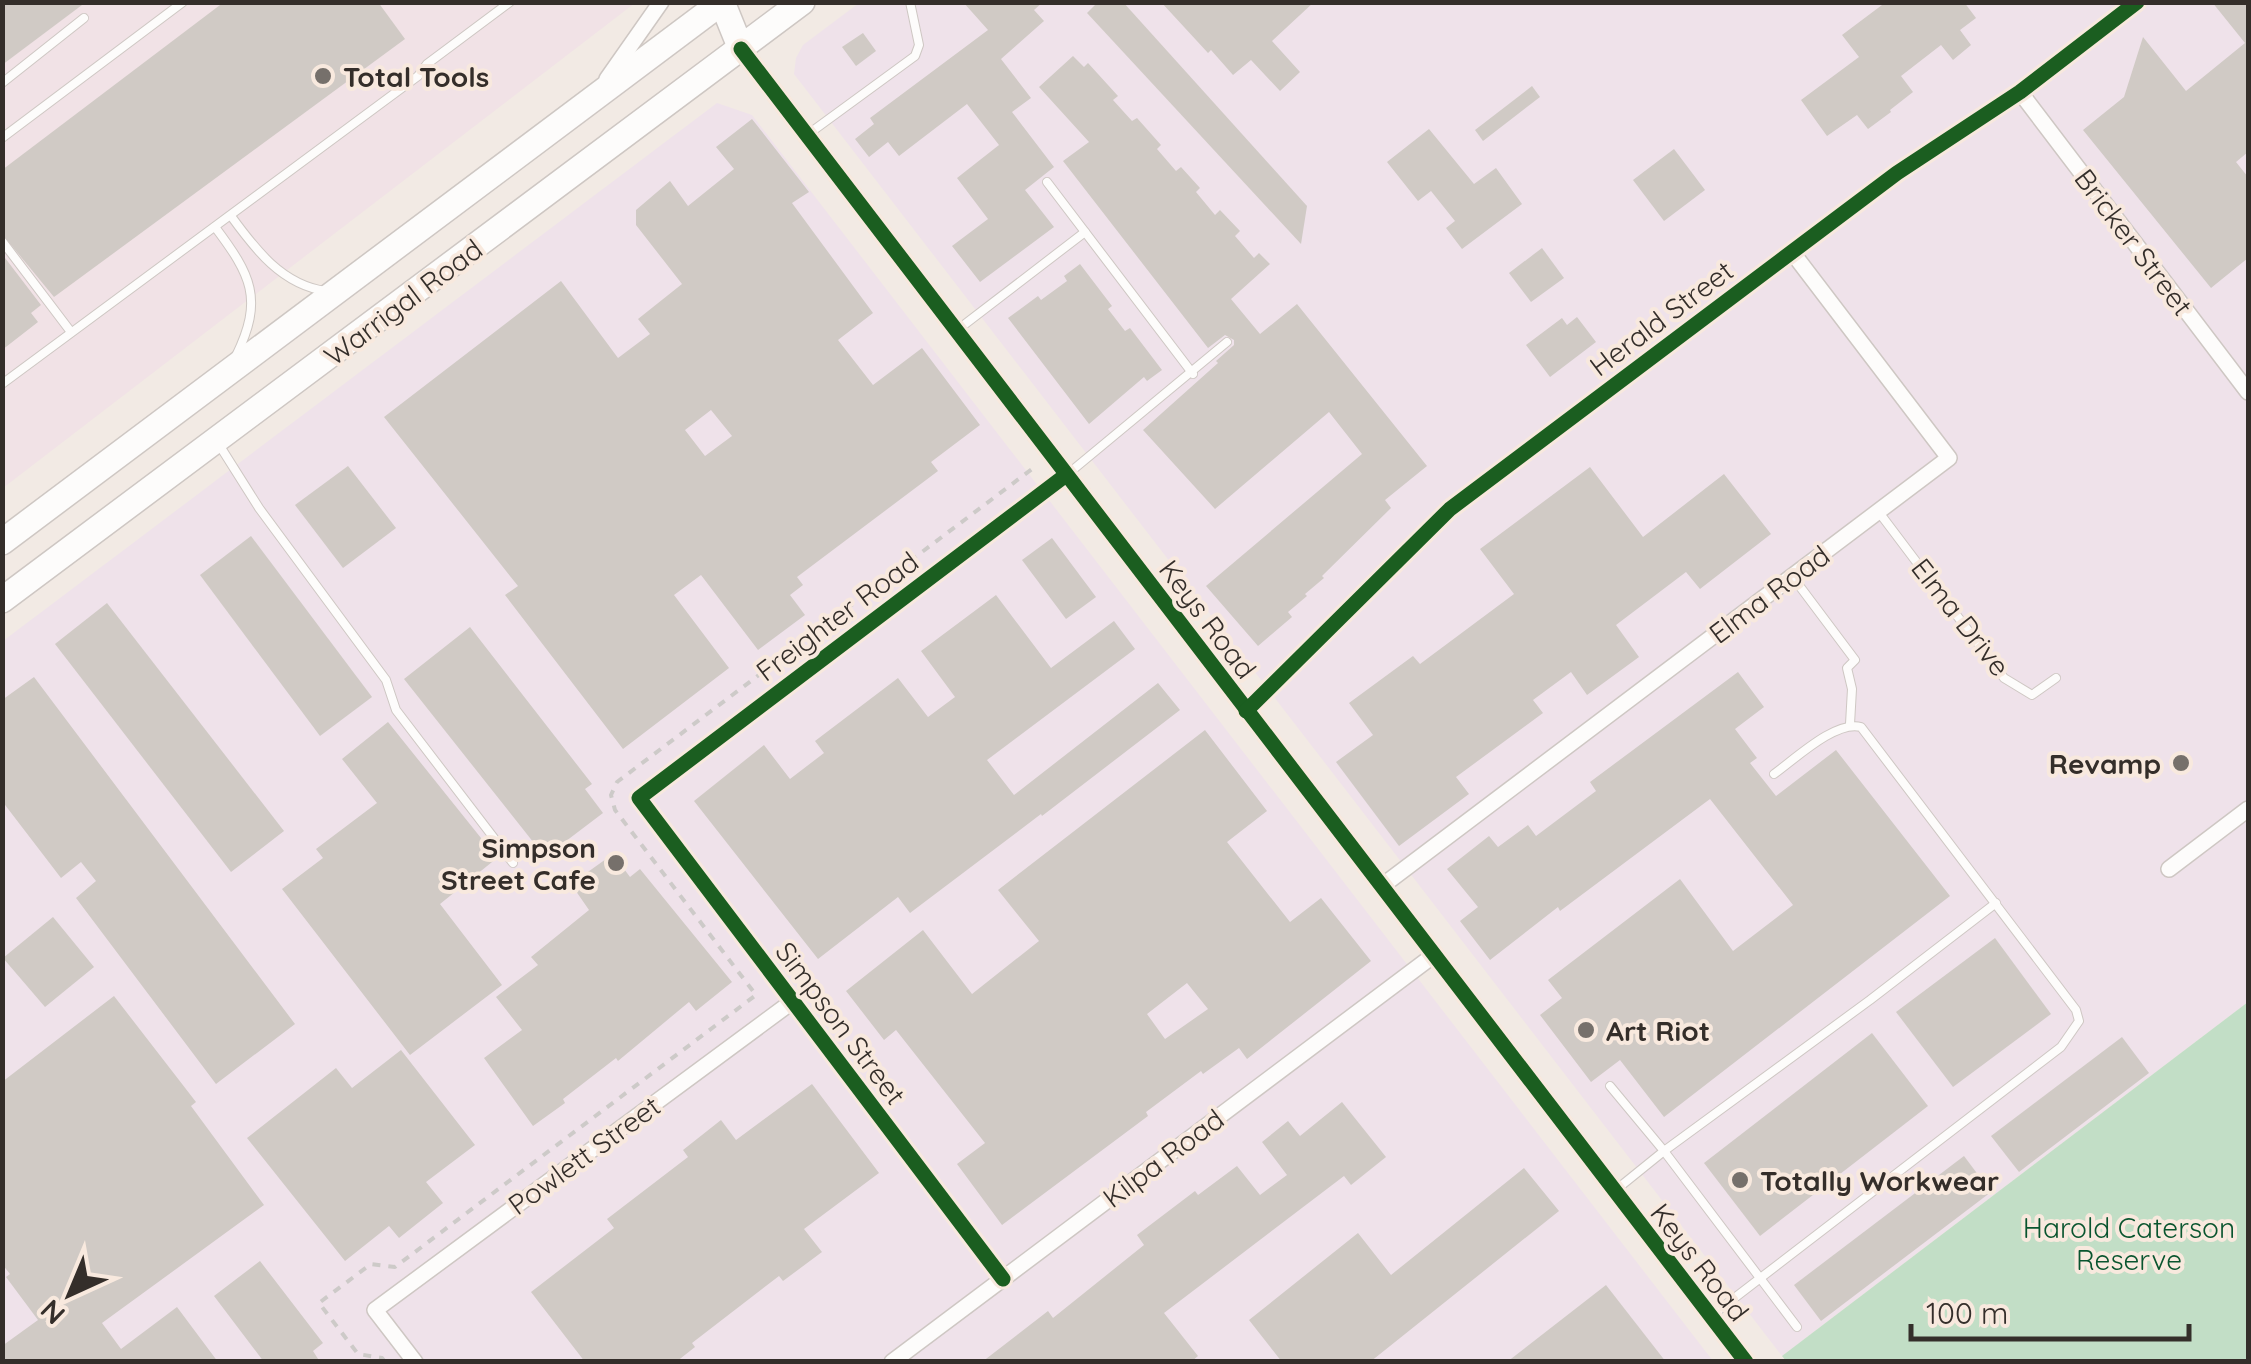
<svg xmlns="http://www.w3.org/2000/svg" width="2251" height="1364" font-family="Quicksand,sans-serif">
<rect width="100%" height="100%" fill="#f2eae4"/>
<path fill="#f1e2e6" d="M3 3H635L3 488Z"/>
<g fill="#efe2ea">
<path d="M859 3H2248V1002L1782 1356 794 74 796 58 803 45Z"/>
<path d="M717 103 752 115 1713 1361 3 1362V641Z"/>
</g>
<path fill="#c2dec6" d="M2248 1002V1361H1786L1782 1356Z"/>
<g fill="#d0cac5" fill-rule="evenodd">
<path d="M2 2H86L2 65Z"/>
<path d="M224 2H378L405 39 54 297 2 234V170Z"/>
<path d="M963 2H1043L1034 10 1044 21 1001 59 1031 98 1012 112 1054 167 1025 190 1054 227 980 282 952 246 988 219 957 178 999 145 967 104 899 156 888 142 869 157 855 139 874 124 870 118 988 30Z"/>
<path d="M1098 2H1123L1307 206 1301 244 1087 13Z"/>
<path d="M1161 2H1314L1272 41 1300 72 1280 91 1251 60 1233 75 1211 50 1208 53Z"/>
<path d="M1886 2H1964L1976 18 1960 30 1971 45 1953 60 1941 45 1901 76 1913 92 1890 110 1891 112 1868 129 1857 115 1827 136 1801 100 1859 57 1842 35Z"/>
<path d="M2212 2H2248V152L2236 162 2248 177V258L2211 288 2083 130 2124 97 2143 37 2186 91 2245 43Z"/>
<path d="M863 33 876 51 856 66 842 47Z"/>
<path d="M1073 56 1084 67 1088 63 1118 96 1113 100 1132 121 1137 118 1161 145 1157 149 1176 171 1181 167 1200 188 1196 192 1215 215 1220 210 1240 231 1235 236 1254 258 1259 253 1270 264 1231 299 1260 334 1297 304 1427 466 1385 500 1391 508 1322 576 1324 578 1305 594 1307 596 1288 612 1292 617 1258 646 1206 586 1362 454 1329 412 1215 509 1143 430 1218 363 1216 361 1234 345V340L1225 335 1208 348 1063 161 1089 142 1039 87Z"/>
<path d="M1532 86 1540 97 1483 141 1475 130Z"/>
<path d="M752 119 809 192 792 203 873 313 838 340 873 385 922 348 980 425 931 462 938 471 797 577 803 585 790 595 805 615 758 650 701 575 674 595 729 668 623 749 505 595 518 586 384 417 561 281 618 358 650 334 638 319 682 284 636 225V210L670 181 688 206 734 169 716 147ZM711 410 732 436 705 456 685 430Z"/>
<path d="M1429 129 1474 184 1496 168 1522 204 1462 249 1446 228 1455 221 1431 191 1418 201 1387 162Z"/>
<path d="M1674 149 1705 190 1664 221 1633 180Z"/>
<path d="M1542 248 1564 278 1531 302 1509 273Z"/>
<path d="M2 254 41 305 31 313 38 322 2 350Z"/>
<path d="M1080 264 1112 306 1108 309 1125 331 1130 328 1162 370 1147 381 1144 377 1089 424 1008 318 1038 296 1041 300 1067 281 1064 276Z"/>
<path d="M1577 317 1596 342 1550 377 1526 345 1562 318 1567 325Z"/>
<path d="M348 466 396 528 343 568 295 505Z"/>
<path d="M1590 467 1643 537 1724 474 1771 534 1700 589 1686 572 1616 625 1639 657 1587 695 1571 672 1533 700 1543 713 1456 777 1469 794 1399 846 1336 762 1373 735 1349 703 1413 656 1420 664 1514 594 1480 549Z"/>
<path d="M251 536 372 697 320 736 200 575Z"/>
<path d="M1052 538 1096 597 1066 619 1022 560Z"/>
<path d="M996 595 1051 668 1114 621 1135 649 987 760 1014 795 1158 683 1180 710 1042 816 1041 814 910 913 898 897 818 959 694 801 764 745 790 779 824 753 815 741 898 678 928 717 955 697 921 651Z"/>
<path d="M107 603 284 831 231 872 55 644Z"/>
<path d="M470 627 592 784 585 789 603 813 545 857 404 679Z"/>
<path d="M1738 672 1764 707 1735 729 1757 758 1750 763 1776 796 1836 750 1950 896 1664 1117 1620 1060 1591 1082 1540 1015 1562 998 1548 980 1680 879 1733 951 1793 905 1710 799 1560 911 1558 907 1490 960 1460 921 1478 907 1447 869 1489 836 1498 847 1528 825 1536 836 1596 791 1590 782Z"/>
<path d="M34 677 295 1024 216 1084 76 898 96 881 81 862 61 878 2 801V700Z"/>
<path d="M388 722 497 858 440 904 502 985 410 1055 282 889 323 858 316 849 377 803 342 759Z"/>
<path d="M1205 730 1267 811 1227 842 1290 922 1321 898 1371 961 1247 1059 1239 1048 1203 1074 1201 1071 1146 1112 1148 1116 1002 1225 957 1164 985 1143 896 1030 884 1040 846 991 923 930 972 994 1039 941 998 890ZM1187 983 1208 1009 1165 1039 1147 1014Z"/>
<path d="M613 854 630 877 640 869 732 982 696 1011 689 1002 618 1061 616 1058 563 1099 565 1103 533 1126 484 1058 522 1030 496 997 538 965 531 957 589 910 571 884Z"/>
<path d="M53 917 94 967 45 1007 3 958Z"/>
<path d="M1995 938 2051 1014 1953 1087 1896 1012Z"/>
<path d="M114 996 196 1102 191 1106 264 1205 102 1323 121 1349 177 1307 218 1362H2V1346L38 1320 6 1277 10 1274 2 1264V1082Z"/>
<path d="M1872 1033 1928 1106 1760 1236 1704 1163Z"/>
<path d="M2122 1037 2149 1073 2019 1172 1991 1136Z"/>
<path d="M401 1050 475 1145 426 1182 443 1203 399 1238 389 1226 345 1261 247 1138 336 1068 352 1088Z"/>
<path d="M812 1084 879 1173 804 1229 822 1252 783 1281 779 1276 692 1343 695 1347 676 1362H585L531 1292 614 1228 607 1219 688 1157 683 1150 721 1120 736 1140Z"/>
<path d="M1342 1102 1386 1157 1351 1185 1344 1176 1164 1313 1198 1356 1191 1362H982L1048 1311 1053 1318 1144 1245 1137 1235 1195 1191 1198 1195 1237 1166 1260 1195 1287 1175 1262 1142 1288 1121 1300 1136Z"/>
<path d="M1964 1156 1991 1192 1821 1321 1794 1285Z"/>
<path d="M1524 1168 1559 1211 1370 1362H1282L1249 1320 1358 1233 1391 1275Z"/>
<path d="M260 1261 323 1343 313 1351 320 1362H264L214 1296Z"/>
<path d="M1606 1285 1666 1362H1507Z"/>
</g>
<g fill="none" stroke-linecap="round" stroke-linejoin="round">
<g stroke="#cec7c3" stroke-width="10">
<g id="service">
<path d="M2 83 84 18"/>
<path d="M807 135 915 56 919 45 910 2"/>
<path d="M2 138 183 2"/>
<path d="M1047 182 1193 374"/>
<path d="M231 216C255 249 282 285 326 291"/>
<path d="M215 227C251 275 264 299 236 356"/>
<path d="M2 241 71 332"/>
<path d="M956 331 1085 232"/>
<path d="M2 384 418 76 427 64 510 2"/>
<path d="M218 443 259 508 386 680 396 710 513 863"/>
<path d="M1069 473 1227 342"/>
<path d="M1878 511 2004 678 2032 695 2056 678"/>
<path d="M1792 576 1855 660 1847 668 1852 689 1850 724"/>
<path d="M1610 1086 1664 1151 1870 1000 1996 903"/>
<path d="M1617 1189 1664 1151 1797 1327"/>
<path d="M1711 1316 2061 1047 2079 1021 2076 1010 1861 727C1836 720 1795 759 1774 774"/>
</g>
</g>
<g stroke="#cec7c3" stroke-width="18">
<g id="minor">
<path d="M607 79 661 2"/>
<path d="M2020 92 2248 392"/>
<path d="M1246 711 1450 509 1897 173 2020 92 2137 2"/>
<path d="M2169 869 2248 809"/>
<path d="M1382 886 1949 458 1792 252"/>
<path d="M1003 1279 639 798 1066 475"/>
<path d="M415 1362 375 1310 793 1001"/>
<path d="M892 1362 1434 955"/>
</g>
</g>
<g stroke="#cec7c3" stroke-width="20">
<path id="tertiary" d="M741 49 1746 1362"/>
</g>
<g stroke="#cec7c3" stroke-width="28">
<g id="trunk">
<path d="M722 2 741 49"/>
<path d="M2 542 722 2"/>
<path d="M2 600 802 2"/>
</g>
</g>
<path stroke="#cdcac8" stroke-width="4" stroke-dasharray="8 8" stroke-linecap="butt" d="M385 1362 382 1358 358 1354 319 1303 371 1264 395 1267 756 995 615 810 611 795 617 782 1032 469"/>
<use href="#service" stroke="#fdfcfb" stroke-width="8"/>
<use href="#minor" stroke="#fdfcfb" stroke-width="15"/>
<use href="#tertiary" stroke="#fdfcfb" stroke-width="18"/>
<use href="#trunk" stroke="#fdfcfb" stroke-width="25"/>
<g stroke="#f8e9de" stroke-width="21">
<g id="cycleway">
<path d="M741 49 1746 1362"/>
<path d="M1246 711 1450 509 1897 173 2020 92 2137 2"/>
<path d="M1003 1279 639 798 1066 475"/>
</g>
</g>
<use href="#cycleway" stroke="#1b5e20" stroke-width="15"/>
</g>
<g fill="#76706b" stroke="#f8e9de" stroke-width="4">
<circle cx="323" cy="76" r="10"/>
<circle cx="2181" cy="763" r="10"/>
<circle cx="616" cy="863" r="10"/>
<circle cx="1586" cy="1030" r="10"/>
<circle cx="1740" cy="1180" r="10"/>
</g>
<g text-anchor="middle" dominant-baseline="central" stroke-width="8" stroke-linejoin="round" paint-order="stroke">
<g font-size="28" font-weight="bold" fill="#342e2a" stroke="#f8e9de" text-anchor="start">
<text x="343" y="76">Total Tools</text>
<text x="2161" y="763" text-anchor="end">Revamp</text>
<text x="596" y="847" text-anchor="end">Simpson<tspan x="596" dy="32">Street Cafe</tspan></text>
<text x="1606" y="1030">Art Riot</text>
<text x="1760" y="1180">Totally Workwear</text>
</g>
<g font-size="28" fill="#342e2a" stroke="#f8e9de">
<text transform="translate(2134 242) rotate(53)">Bricker Street</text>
<text transform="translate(403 302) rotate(-37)">Warrigal Road</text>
<text transform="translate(1661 318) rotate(-37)">Herald Street</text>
<text transform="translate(1769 594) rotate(-37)">Elma Road</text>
<text transform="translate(837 616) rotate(-37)">Freighter Road</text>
<text transform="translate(1961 617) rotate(52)">Elma Drive</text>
<text transform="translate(1208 619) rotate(53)">Keys Road</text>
<text transform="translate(841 1023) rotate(53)">Simpson Street</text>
<text transform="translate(584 1155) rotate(-36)">Powlett Street</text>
<text transform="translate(1163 1158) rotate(-37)">Kilpa Road</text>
<text transform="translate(1700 1262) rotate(52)">Keys Road</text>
</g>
<g font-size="28" fill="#09552f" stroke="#f8e9de">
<text x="2129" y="1227">Harold Caterson<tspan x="2129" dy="32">Reserve</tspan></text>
</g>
</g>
<rect width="2251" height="1364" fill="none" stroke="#342e2a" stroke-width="10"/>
<g transform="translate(70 1294) rotate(224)" stroke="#f8e9de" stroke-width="8" paint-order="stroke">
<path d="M0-8L18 38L0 25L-18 38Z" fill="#342e2a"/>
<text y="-15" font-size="28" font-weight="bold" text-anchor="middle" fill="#342e2a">N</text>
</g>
<path d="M1911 1324v15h278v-15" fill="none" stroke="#342e2a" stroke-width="5"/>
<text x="1926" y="1324" font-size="30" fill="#342e2a" stroke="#f8e9de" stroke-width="8" paint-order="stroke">100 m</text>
</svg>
